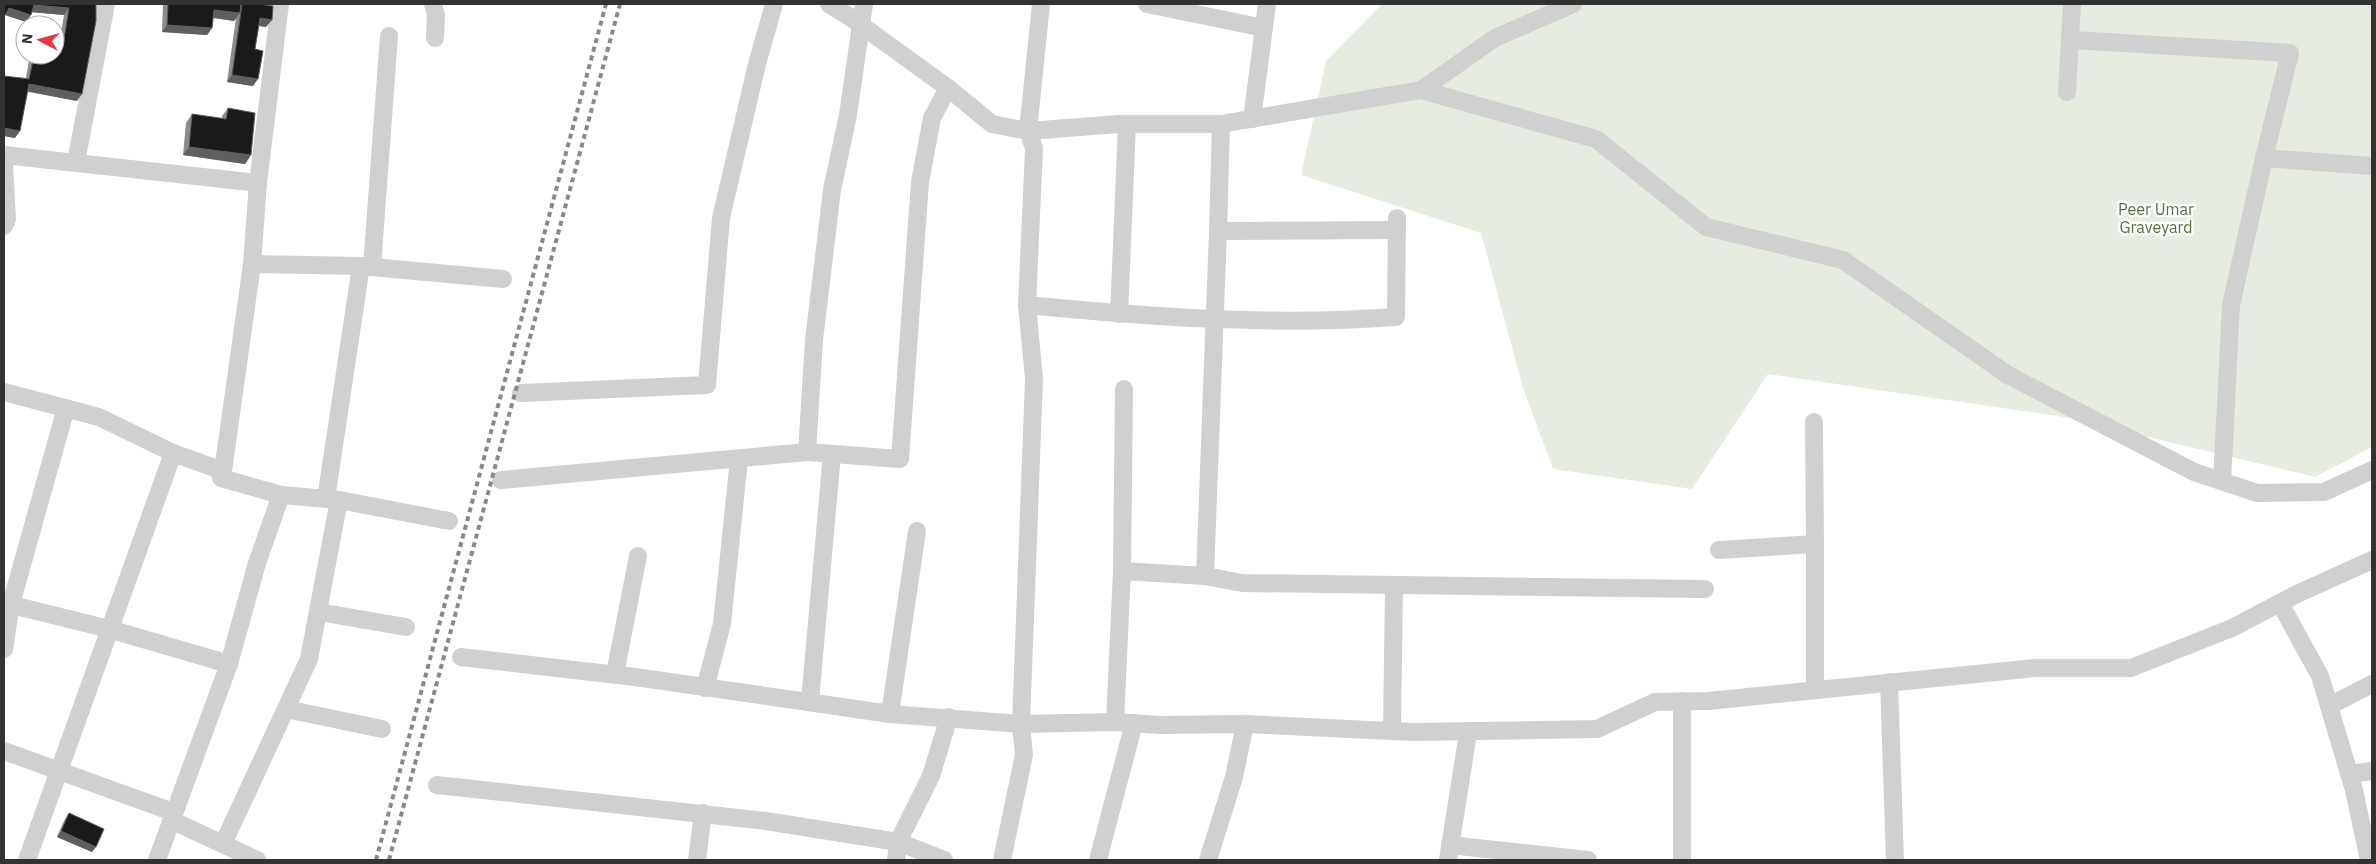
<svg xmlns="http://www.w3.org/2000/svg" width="2376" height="864" font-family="'IBM Plex Sans',sans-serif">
<rect width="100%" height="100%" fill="#fff"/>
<path fill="#e6ecdf" d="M1382 4H2372V447L2315 477 2065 417 1768 374 1692 489 1553 469 1523 388 1481 233 1301 175 1326 61Z"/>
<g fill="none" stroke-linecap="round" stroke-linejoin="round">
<g stroke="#d0d0d0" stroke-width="18">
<path d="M433 4 436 15 435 38"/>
<path d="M1147 4 1264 28"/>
<path d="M2072 40 2290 53 2264 158 2231 305 2222 481"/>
<path d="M948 88 992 124 1028 131 1119 124H1221L1218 231 1397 230"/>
<path d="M1421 90 1596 139 1706 227 1843 260 2008 375 2194 472 2257 493 2324 492 2372 470"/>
<path d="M2067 92 2072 4"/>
<path d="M1252 119 1267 4"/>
<path d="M1221 124 1421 90 1495 38 1573 4"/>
<path d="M4 155 258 183"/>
<path d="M2264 158 2372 166"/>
<path d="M76 162 106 4"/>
<path d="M4 165 7 219 4 226"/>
<path d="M252 264 258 183 280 4"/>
<path d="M372 267 389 36"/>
<path d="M1027 305C1150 317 1272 326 1396 317L1397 218"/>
<path d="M1119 314 1127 124"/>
<path d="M4 392 99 417 173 453 223 471 221 478 281 495 339 500 449 521"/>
<path d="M521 393 707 385 721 218 757 64 774 4"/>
<path d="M807 452 814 340 832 190 848 115 864 4"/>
<path d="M223 471 252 264 361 266"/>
<path d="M501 480 807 452 900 459 920 182 932 118 948 88 850 17 829 4"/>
<path d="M326 499 361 266 503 279"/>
<path d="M1719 550 1815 544 1814 422"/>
<path d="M1122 571 1205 576 1242 583 1705 589"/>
<path d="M1205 576 1218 231"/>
<path d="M4 603 109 629 229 664 257 563 281 495"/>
<path d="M2280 603 2320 676 2354 790 2369 860"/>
<path d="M319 612 406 627"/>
<path d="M4 649 11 604 66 408"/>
<path d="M461 657 635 677 890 714 1021 724 1115 722 1160 725 1245 724 1413 732 1597 729 1655 702 1708 701 2035 668H2131L2232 628 2297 594 2372 560"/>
<path d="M615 674 638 556"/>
<path d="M1889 682 1895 860"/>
<path d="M705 688 722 624 739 459"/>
<path d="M1815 690V544"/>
<path d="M810 701 832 454"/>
<path d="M2329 706 2372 684"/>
<path d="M286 709 382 729"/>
<path d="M890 714 917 531"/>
<path d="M1115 722 1122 571 1124 389"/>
<path d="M1392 731 1394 585"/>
<path d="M4 751 173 812"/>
<path d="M2349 774 2372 771"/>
<path d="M437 785 766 821 898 842 944 860"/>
<path d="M171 820 257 860"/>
<path d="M223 844 309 659 339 500"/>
<path d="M1450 845 1588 860"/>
<path d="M27 860 173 453"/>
<path d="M157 860 229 664"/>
<path d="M697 860 703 813"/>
<path d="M896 860 898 842 931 776 949 717"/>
<path d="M1002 860 1024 755 1021 724 1034 379 1027 305 1034 148 1028 131 1041 4"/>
<path d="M1098 860 1134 723"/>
<path d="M1208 860 1234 777 1245 724"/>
<path d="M1448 860 1468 733"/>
<path d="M1682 860V701"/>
</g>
<g stroke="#888" stroke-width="4" stroke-dasharray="5 4" stroke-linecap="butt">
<path d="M376 860 606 4"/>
<path d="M389 860 620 4"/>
</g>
</g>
<g fill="#8c8c8c">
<path d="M4 4H94L77 101 28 91 15 138 4 136V76L26 78 30 55H55L59 44 64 15 32 12 26 22 5 15Z"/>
<path d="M163 4H258L266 27 259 26 255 49 253 86 227 82 236 18 234 21 213 18 212 28 207 35 162 32Z"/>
<path d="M228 108 251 155 245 164 183 155 186 123 192 114 222 118V116Z"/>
<path d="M69 813 92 852 57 837 65 819Z"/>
</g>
<g fill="#5f5f5f">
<path d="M34 5 69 8 64 15 29 12Z"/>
<path d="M9 8 31 15 26 22 5 15 4 17V14Z"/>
<path d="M214 10 240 13 234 21 209 17Z"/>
<path d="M260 18 272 20 266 27 255 25Z"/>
<path d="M167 25 212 28 207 35 162 32Z"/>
<path d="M232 75 258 79 253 86 227 82Z"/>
<path d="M29 84 82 94 77 101 24 91Z"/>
<path d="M4 128 20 131 15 138 4 136Z"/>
<path d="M189 147 251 155 245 164 183 155Z"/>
<path d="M61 831 96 847 92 852 57 837Z"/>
</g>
<g fill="#1a1a1a" stroke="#5f5f5f">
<path d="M4 4H96V21L82 94 29 84 20 131 4 128V76L29 79 34 55H55V43L63 45 69 8 34 5 31 15 9 8 6 14H4Z"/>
<path d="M168 4H241L240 13 214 10 212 28 167 25Z"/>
<path d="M242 4H258L273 6 272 20 260 18 255 49 263 51 258 79 232 75Z"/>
<path d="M228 108 255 113 251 155 189 147 192 114 226 119Z"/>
<path d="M69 813 104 829 96 847 61 831Z"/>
</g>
<g text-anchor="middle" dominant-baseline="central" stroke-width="5" stroke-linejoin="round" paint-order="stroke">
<g font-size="16" fill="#56703f" stroke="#fff">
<text x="2156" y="209">Peer Umar<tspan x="2156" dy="18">Graveyard</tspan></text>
</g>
</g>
<rect width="2376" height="864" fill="none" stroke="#333333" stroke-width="10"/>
<g transform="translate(40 40) rotate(276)"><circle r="24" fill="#ffffff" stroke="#adadad"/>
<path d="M0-4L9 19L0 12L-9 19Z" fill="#e63946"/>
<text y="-8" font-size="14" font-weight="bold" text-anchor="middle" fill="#333333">N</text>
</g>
</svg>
